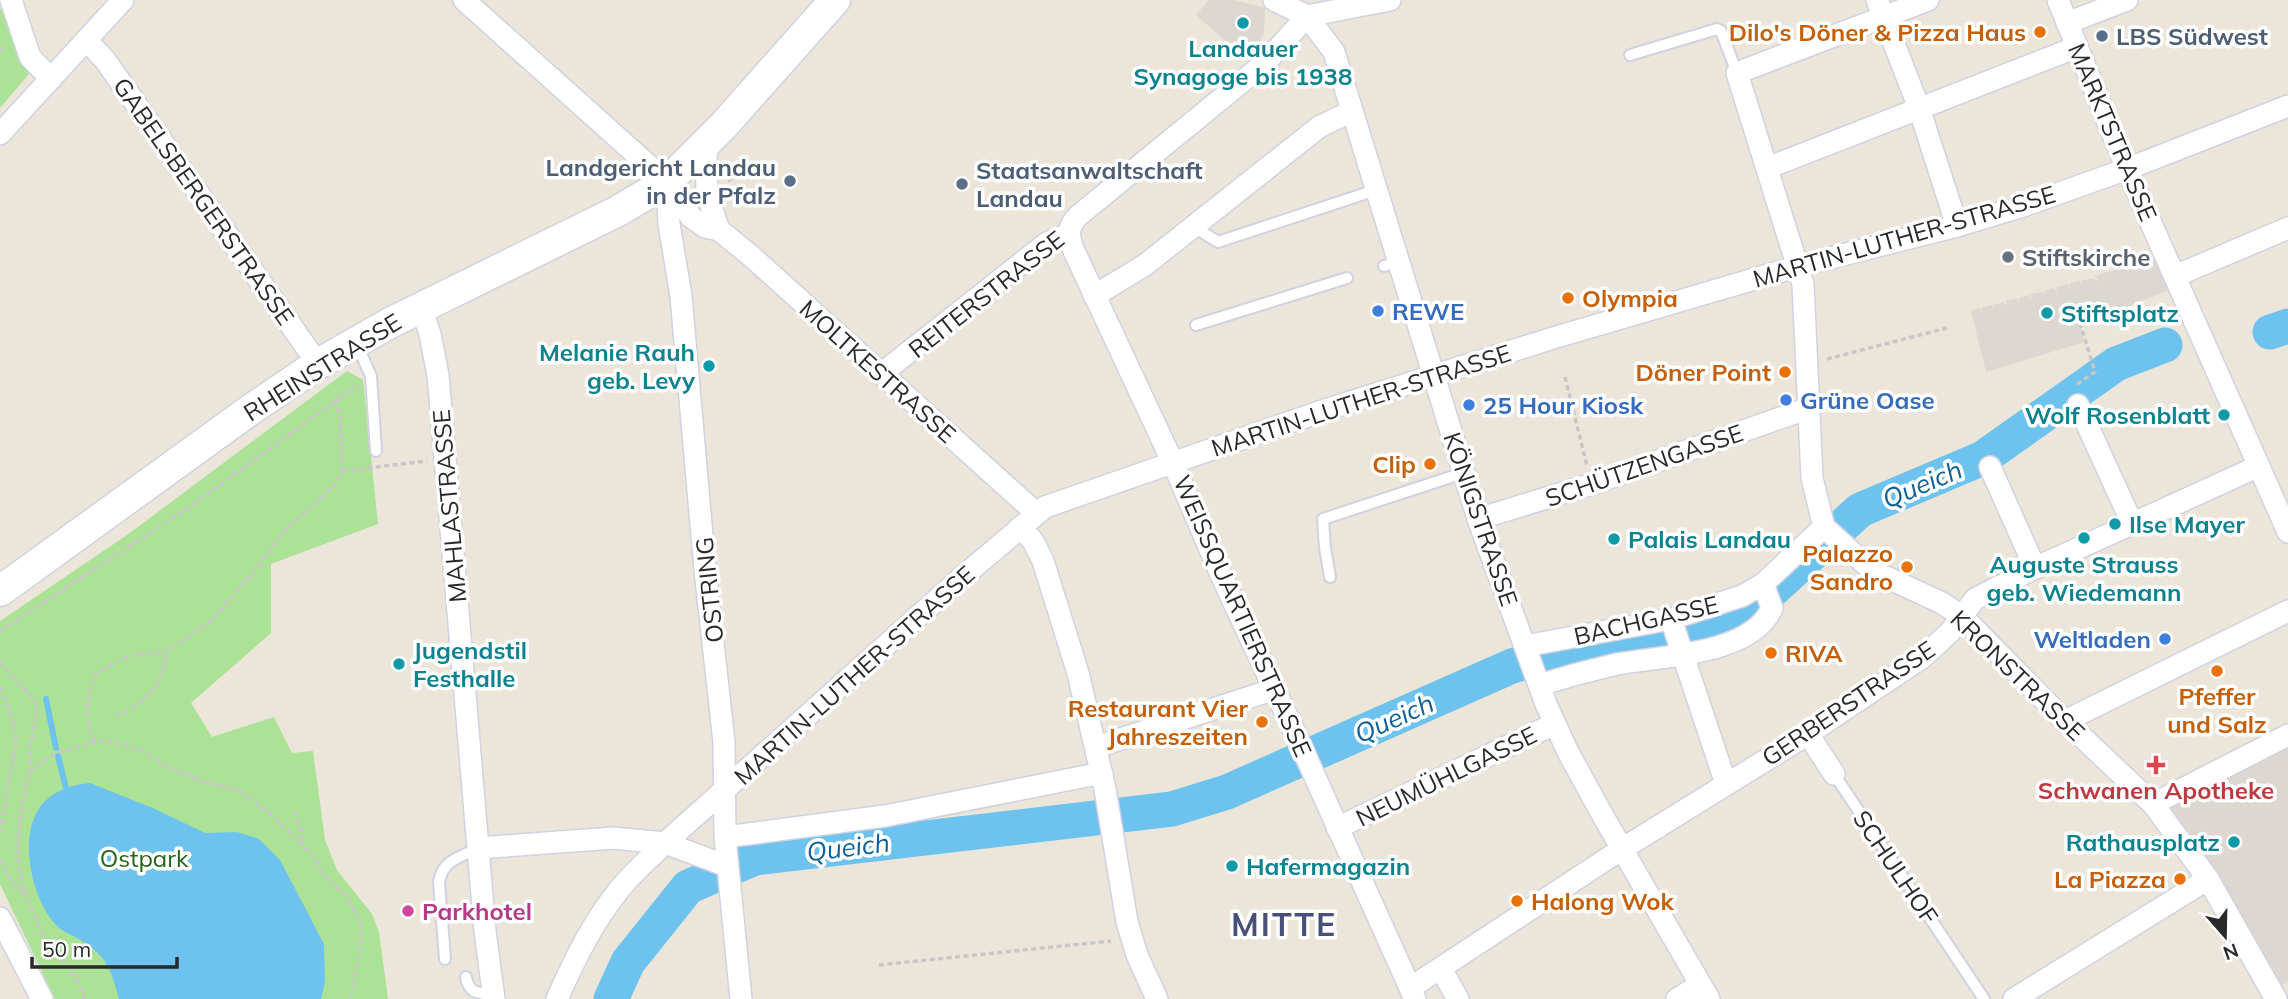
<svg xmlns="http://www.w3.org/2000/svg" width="2288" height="999" font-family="Mulish,sans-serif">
<rect width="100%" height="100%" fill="#ebe5da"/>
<g fill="#abe296">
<path d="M3 8 29 74 0 108V9Z"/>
<path d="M347 371 363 380 378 524 271 564V633L191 703 212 737 274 717 292 753 313 751 325 840 337 870 372 914 379 932 388 999H55L0 884V621L127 535Z"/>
</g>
<g fill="#dcd8d1">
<path d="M1209 0H1234L1265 8 1264 33 1260 41 1241 55 1196 15Z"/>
<path d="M2165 255 2180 285 2081 326 2084 342 1986 372 1971 311 1979 308 1982 313 1981 308 1992 305 1993 310V305L2004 302 2007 307 2006 301 2017 298 2018 303 2019 298 2029 295 2031 300V294L2042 292 2045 296 2044 291 2054 288 2057 293 2056 287 2067 284 2070 289 2069 284 2079 281 2082 286 2081 281 2092 278 2098 281 2099 280 2094 276Z"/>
<path d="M2288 735V982L2273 990 2153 804Z"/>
</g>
<path fill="#6dc3ee" d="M90 783 155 809 205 833 237 832 259 839 280 860 324 944 325 982 321 999H119C111 969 107 956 79 939 72 935 61 931 56 925 33 900 20 845 36 814 46 793 69 785 90 783Z"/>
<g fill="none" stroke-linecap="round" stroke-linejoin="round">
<g stroke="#6dc3ee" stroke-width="6">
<path d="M46 699 56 748"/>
<path d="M58 756 66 788"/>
</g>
<g stroke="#6dc3ee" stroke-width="35">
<path d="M2270 332 2288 326"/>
<path d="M611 999 628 962 688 887 755 858 1172 809 1227 792 1512 666 1568 651 1690 630 1718 621 1767 595 1860 510 1983 458 2116 364 2165 345"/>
</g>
<g stroke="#d0d2e2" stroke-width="14">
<g id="lane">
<path d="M1630 55 1717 29 1721 31 1737 73"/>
<path d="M1194 227 1218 242 1376 190"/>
<path d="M1384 266 1398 262"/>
<path d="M1196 325 1347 278"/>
<path d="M357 345 371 376 376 451"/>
<path d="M1330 577 1325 548 1323 519 1463 473"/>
<path d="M1834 774 1984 999"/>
<path d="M445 959 439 882C443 859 460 858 478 848"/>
<path d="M466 977C469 994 478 993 494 995"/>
</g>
</g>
<g stroke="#d0d2e2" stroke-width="24">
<g id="street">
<path d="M11 0 30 57 51 79"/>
<path d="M464 0 667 182 691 217 705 227 719 230 751 256 1036 513"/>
<path d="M1274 0 1307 16 1334 52 1478 519 1546 704 1568 752 1603 816 1709 999"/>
<path d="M1390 0 1307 16 1266 62 1078 216C1067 227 1068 237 1074 251L1173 463 1221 575 1302 748 1415 999"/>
<path d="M1877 0 1919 108 1957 226"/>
<path d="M1928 0 1737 73 1803 284 1812 478 1824 527 1873 571 1942 603 1963 617 2065 721 2153 804 2208 879 2276 999"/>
<path d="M2058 0 2127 169 2288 532"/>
<path d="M2067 23 2127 0"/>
<path d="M87 41 105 60 318 364"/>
<path d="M0 134 123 0"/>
<path d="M706 144 707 194 719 230"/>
<path d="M1767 168 2077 47"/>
<path d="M667 182 669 224 681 296 705 570 724 742 725 837 741 999"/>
<path d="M2175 276 2288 228"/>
<path d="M1094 296 1145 265 1319 127 1352 111"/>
<path d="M421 307 430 334 438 375 485 931 494 999"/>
<path d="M881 374 1047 243 1069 234"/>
<path d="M2078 405 2132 523"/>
<path d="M1990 467 2035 568"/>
<path d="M1478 519 1592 484 1809 408"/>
<path d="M1020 527 1033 541 1043 561 1078 673 1105 789 1127 922 1137 955 1157 999"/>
<path d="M1673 625 1726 784"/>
<path d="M1525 646 1671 619 1742 596 1763 584 1824 527"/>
<path d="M1539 685C1565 677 1591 670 1617 664 1661 656 1752 655 1772 608L1763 584"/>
<path d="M2065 721 2288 611"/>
<path d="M1808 734 1834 774"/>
<path d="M1096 747 1275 689"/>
<path d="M2153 804 2288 735"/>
<path d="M1337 828 1554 724"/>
<path d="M725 837 885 816 1102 773"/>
<path d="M478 848 613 838 665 843 727 866"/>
<path d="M0 918 42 999"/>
<path d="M1441 969 1458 999"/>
<path d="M1410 988 1622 849 1808 734 1923 657 1950 632 1975 599 2035 568 2259 466"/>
<path d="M557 999C574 961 592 923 619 890 632 873 649 859 665 843L960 579 1045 507 1322 411 1553 338 1799 266 1957 226 2020 207 2127 169 2288 106"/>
<path d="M1677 999 1700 985"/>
<path d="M2014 999 2208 879"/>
</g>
</g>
<g stroke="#d0d2e2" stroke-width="33">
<path id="secondary" d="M0 591 253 408 318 364 390 323 618 211 667 182 724 125 835 0"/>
</g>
<g stroke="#c7c7c7" stroke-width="3.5" stroke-dasharray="5 3.5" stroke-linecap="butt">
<path d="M0 51 7 45"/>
<path d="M728 181 737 176"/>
<path d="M1827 359 1947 328"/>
<path d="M1565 377 1587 466"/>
<path d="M2077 384 2095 372 2081 326"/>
<path d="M342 471 427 461"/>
<path d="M0 631 188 508 359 384"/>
<path d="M0 663 34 699 37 711 30 747V770"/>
<path d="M0 687 12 717 16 742 0 832"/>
<path d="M116 716C150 700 160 689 167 651"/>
<path d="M94 742C85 714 86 702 95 674L121 659 137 654 167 651 210 622 252 574 285 530 335 485 342 471 340 418 336 400"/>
<path d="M294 811 302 832 301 843"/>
<path d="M0 860 10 879 24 894"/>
<path d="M879 965 1111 941"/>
<path d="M84 999C79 976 62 959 47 941 41 933 37 921 33 912 9 862 18 822 30 770L58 752 105 740 139 749 166 766 201 781 239 790 272 815 314 857 327 879 346 895 360 922 361 945 350 999"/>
</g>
<use href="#lane" stroke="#fff" stroke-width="10"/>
<use href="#street" stroke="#fff" stroke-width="21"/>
<use href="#secondary" stroke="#fff" stroke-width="30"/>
</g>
<g fill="#0f9aa8" stroke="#fff" stroke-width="2.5">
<circle cx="1243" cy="23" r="7"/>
<circle cx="2047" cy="313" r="7"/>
<circle cx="709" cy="366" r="7"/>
<circle cx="2224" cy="415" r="7"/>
<circle cx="2115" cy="524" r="7"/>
<circle cx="2084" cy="538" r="7"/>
<circle cx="1614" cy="539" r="7"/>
<circle cx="399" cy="664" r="7"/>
<circle cx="2234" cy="842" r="7"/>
<circle cx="1232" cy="866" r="7"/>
</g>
<g fill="#e8710a" stroke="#fff" stroke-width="2.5">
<circle cx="2040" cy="32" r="7"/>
<circle cx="1568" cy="298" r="7"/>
<circle cx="1785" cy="372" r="7"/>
<circle cx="1430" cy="464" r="7"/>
<circle cx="1907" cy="567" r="7"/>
<circle cx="1771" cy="653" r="7"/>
<circle cx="2217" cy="671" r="7"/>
<circle cx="1262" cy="722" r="7"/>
<circle cx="2180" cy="879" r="7"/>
<circle cx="1517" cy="901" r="7"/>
</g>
<g fill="#5c6f8a" stroke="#fff" stroke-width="2.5">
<circle cx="2102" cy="36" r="7"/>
<circle cx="790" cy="181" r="7"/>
<circle cx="962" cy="184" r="7"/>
</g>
<circle fill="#6b7280" stroke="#fff" stroke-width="2.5" cx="2008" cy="257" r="7"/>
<g fill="#3f7fe0" stroke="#fff" stroke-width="2.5">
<circle cx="1378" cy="311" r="7"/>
<circle cx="1786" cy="400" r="7"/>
<circle cx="1469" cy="405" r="7"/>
<circle cx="2165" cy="639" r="7"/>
</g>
<path fill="#e0444e" stroke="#fff" stroke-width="2.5" d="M2152.5 754.5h7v7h7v7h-7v7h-7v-7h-7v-7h7z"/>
<circle fill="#d1479c" stroke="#fff" stroke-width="2.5" cx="408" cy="911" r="7"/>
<g text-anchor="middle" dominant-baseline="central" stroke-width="7" stroke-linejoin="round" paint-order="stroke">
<g font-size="24" font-weight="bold" fill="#c56008" stroke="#fff" text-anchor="end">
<text x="2026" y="32">Dilo's Döner &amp; Pizza Haus</text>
<text x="1582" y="298" text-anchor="start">Olympia</text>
<text x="1771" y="372">Döner Point</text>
<text x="1416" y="464">Clip</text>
<text x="1893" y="553">Palazzo<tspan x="1893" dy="28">Sandro</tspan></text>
<text x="1785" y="653" text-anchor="start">RIVA</text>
<text x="2217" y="696" text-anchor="middle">Pfeffer<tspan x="2217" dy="28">und Salz</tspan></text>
<text x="1248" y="708">Restaurant Vier<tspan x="1248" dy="28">Jahreszeiten</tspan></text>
<text x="2166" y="879">La Piazza</text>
<text x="1531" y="901" text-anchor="start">Halong Wok</text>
</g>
<g font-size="24" font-weight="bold" fill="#4e5e75" stroke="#fff" text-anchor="start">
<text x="2116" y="36">LBS Südwest</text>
<text x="776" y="167" text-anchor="end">Landgericht Landau<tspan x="776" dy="28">in der Pfalz</tspan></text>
<text x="976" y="170">Staatsanwaltschaft<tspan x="976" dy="28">Landau</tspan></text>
</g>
<g font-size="24" font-weight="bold" fill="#0d838f" stroke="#fff" text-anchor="start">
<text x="1243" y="48" text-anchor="middle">Landauer<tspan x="1243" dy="28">Synagoge bis 1938</tspan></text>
<text x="2061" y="313">Stiftsplatz</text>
<text x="695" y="352" text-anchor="end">Melanie Rauh<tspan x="695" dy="28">geb. Levy</tspan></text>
<text x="2210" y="415" text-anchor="end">Wolf Rosenblatt</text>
<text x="2129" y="524">Ilse Mayer</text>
<text x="1628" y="539">Palais Landau</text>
<text x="2084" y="564" text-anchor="middle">Auguste Strauss<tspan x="2084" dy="28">geb. Wiedemann</tspan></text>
<text x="413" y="650">Jugendstil<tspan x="413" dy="28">Festhalle</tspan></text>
<text x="2220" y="842" text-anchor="end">Rathausplatz</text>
<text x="1246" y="866">Hafermagazin</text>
</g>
<g font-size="24" fill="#292929" stroke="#fff">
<text transform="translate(2113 132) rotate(67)">MARKTSTRASSE</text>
<text transform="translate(204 201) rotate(55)">GABELSBERGERSTRASSE</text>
<text transform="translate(1904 236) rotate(-16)">MARTIN-LUTHER-STRASSE</text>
<text transform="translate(986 294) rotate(-38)">REITERSTRASSE</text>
<text transform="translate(322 367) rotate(-32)">RHEINSTRASSE</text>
<text transform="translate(878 371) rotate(42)">MOLTKESTRASSE</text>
<text transform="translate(1361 400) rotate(-18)">MARTIN-LUTHER-STRASSE</text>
<text transform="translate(1644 465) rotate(-19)">SCHÜTZENGASSE</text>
<text transform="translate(449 506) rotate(-95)">MAHLASTRASSE</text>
<text transform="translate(1481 519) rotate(71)">KÖNIGSTRASSE</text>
<text transform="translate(709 590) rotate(-96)">OSTRING</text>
<text transform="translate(1243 616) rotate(66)">WEISSQUARTIERSTRASSE</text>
<text transform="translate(1646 620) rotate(-13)">BACHGASSE</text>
<text transform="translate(854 675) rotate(-42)">MARTIN-LUTHER-STRASSE</text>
<text transform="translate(2018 675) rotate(44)">KRONSTRASSE</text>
<text transform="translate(1848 703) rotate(-34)">GERBERSTRASSE</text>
<text transform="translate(1446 776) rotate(-26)">NEUMÜHLGASSE</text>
<text transform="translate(1896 867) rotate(56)">SCHULHOF</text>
</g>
<g font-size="24" font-weight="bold" fill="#5b616d" stroke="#fff" text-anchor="start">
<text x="2022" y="257">Stiftskirche</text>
</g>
<g font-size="24" font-weight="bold" fill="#366cbe" stroke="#fff" text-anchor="start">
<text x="1392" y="311">REWE</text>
<text x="1800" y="400">Grüne Oase</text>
<text x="1483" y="405">25 Hour Kiosk</text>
<text x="2151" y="639" text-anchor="end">Weltladen</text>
</g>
<g font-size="24" font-weight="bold" fill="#be3a42" stroke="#fff">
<text x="2156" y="790">Schwanen Apotheke</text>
</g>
<g font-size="24" fill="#246519" stroke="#fff">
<text x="144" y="858">Ostpark</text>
</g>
<g font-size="24" font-weight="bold" fill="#b23c85" stroke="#fff" text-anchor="start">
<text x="422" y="911">Parkhotel</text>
</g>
<g font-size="26" font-style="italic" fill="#0d6099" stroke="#fff">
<text transform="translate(1922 484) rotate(-23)">Queich</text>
<text transform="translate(1394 718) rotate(-24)">Queich</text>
<text transform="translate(848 847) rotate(-7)">Queich</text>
</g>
<g font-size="32" font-weight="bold" letter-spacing="2" fill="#494f79" stroke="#fff">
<text x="1284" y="924">MITTE</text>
</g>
</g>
<g transform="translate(2225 936) rotate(160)" stroke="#ffffff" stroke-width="5" paint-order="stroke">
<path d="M0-5L12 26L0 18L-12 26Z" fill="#292929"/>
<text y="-10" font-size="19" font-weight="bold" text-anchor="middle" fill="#292929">N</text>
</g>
<path d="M32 957v10h145v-10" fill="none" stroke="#292929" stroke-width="3.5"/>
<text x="42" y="957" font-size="21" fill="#292929" stroke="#ffffff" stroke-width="5" paint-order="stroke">50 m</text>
</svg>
